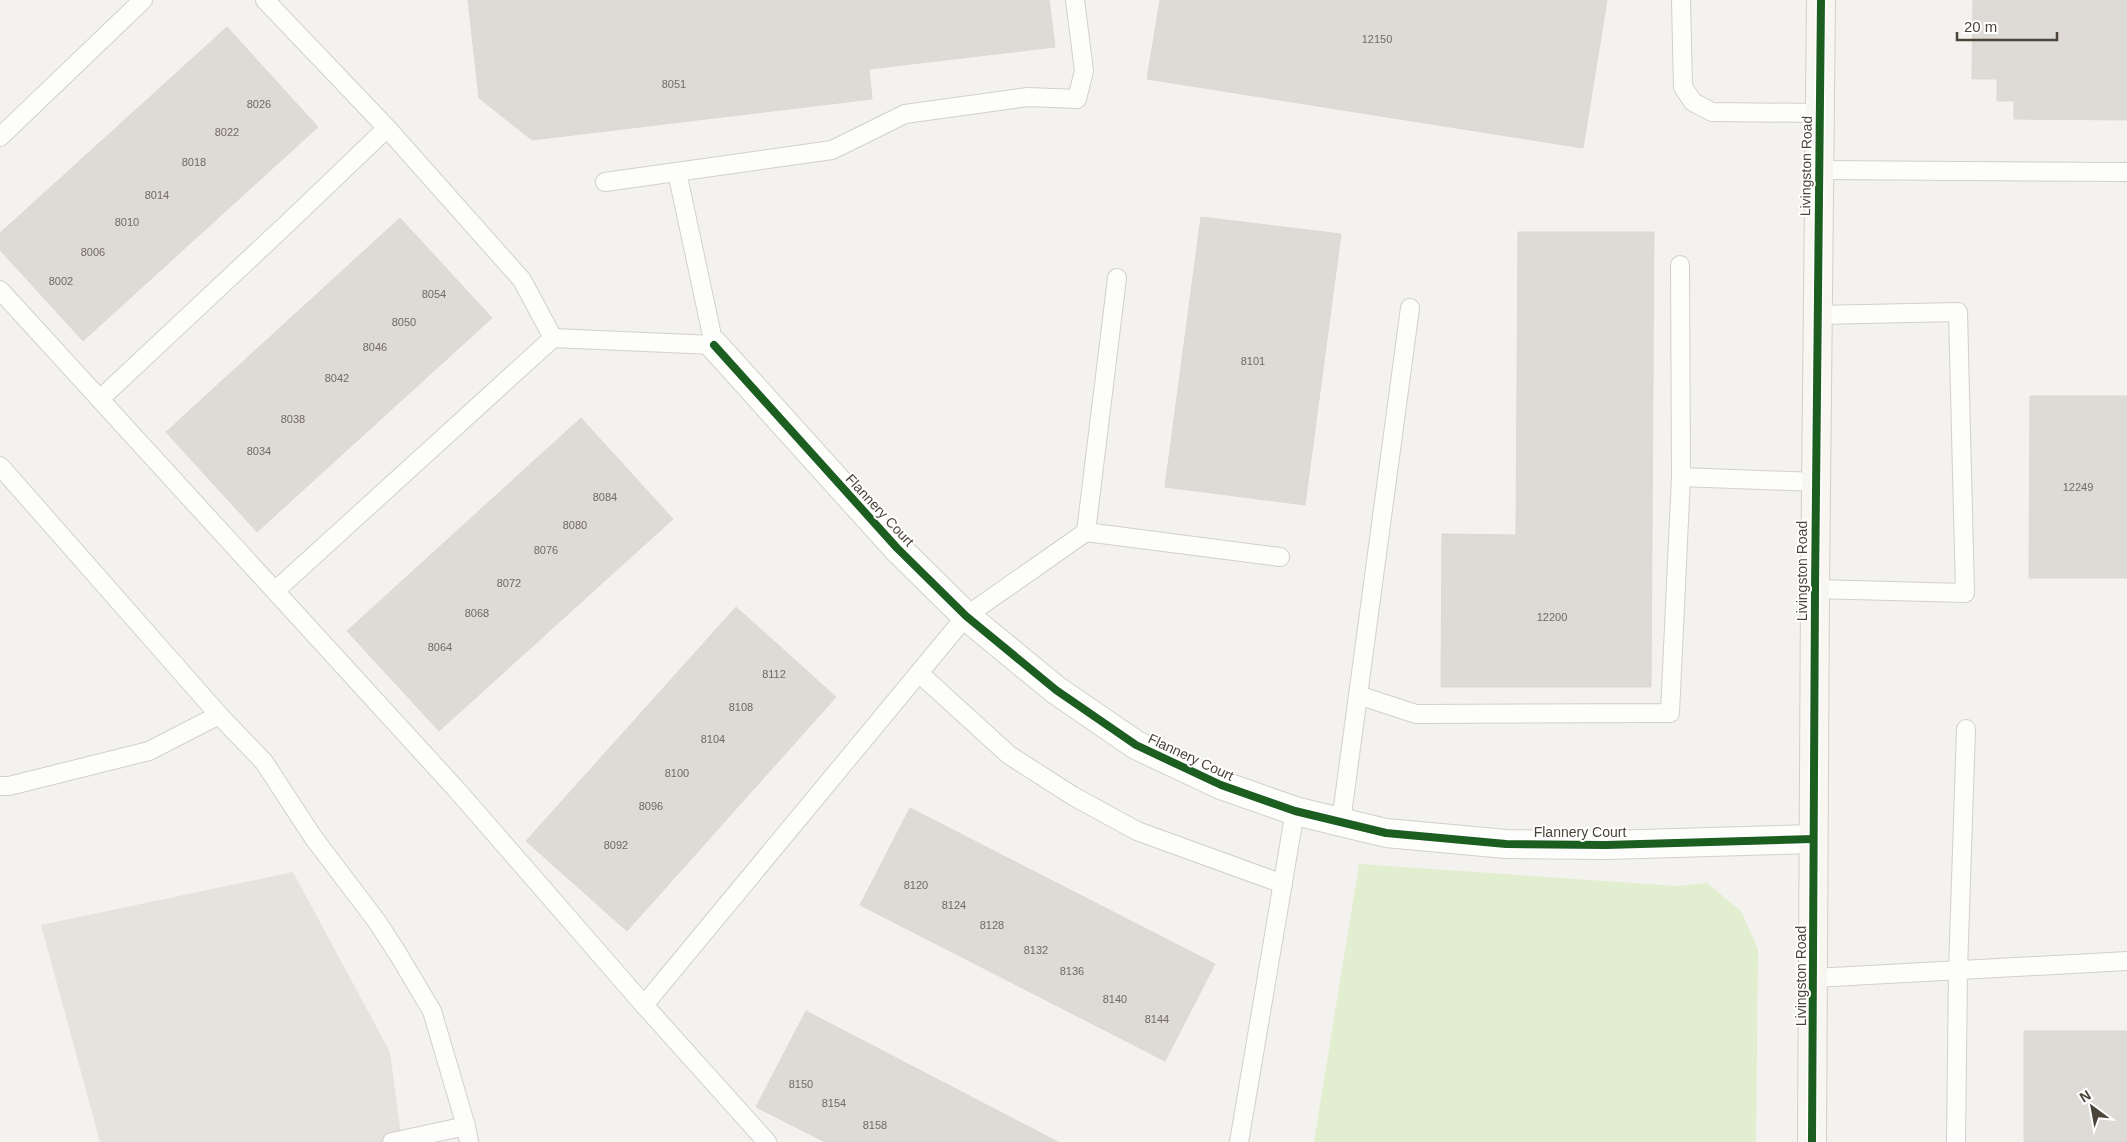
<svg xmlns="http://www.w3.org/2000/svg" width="2127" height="1142" font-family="Helvetica,sans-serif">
<rect width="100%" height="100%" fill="#f4f2ee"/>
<path fill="#e1eecf" d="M1359 864 1676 886 1707 883 1741 911 1758 949 1756 1142H1314Z"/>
<path fill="#e6e3df" d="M293 872 390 1052 402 1142H100L41 925Z"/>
<g fill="#dedbd6" stroke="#dcd9d4">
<path d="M468 0H1049L1055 47 869 69 872 99 532 140 479 98Z"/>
<path d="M1160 0H1607L1583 148 1147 79Z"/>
<path d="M1973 0H2127V120L2014 119V101H1997V79H1972Z"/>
<path d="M227 27 318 127 83 341 0 250V233Z"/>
<path d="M1201 217 1341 234 1305 505 1165 487Z"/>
<path d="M400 218 492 318 257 532 166 432Z"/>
<path d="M1518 232H1654L1651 687H1441L1442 534 1516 535Z"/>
<path d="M2030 396H2127V578H2029Z"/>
<path d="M581 418 673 519 439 731 347 631Z"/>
<path d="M736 607 836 697 627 931 526 841Z"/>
<path d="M910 808 1215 964 1165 1061 860 905Z"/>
<path d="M806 1011 1058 1142H825L756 1107Z"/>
<rect x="2024" y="1031" width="103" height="111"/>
</g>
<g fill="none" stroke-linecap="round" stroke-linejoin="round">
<g stroke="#d2d0cb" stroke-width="20">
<g id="lane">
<path d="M265 0 387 128 522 280 553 338"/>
<path d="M1681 0 1683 87 1693 102 1712 112 1819 113"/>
<path d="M0 137 143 0"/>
<path d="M1819 170 2127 172"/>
<path d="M605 182 832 150 905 114 1028 97 1077 99 1084 71 1075 0"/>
<path d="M0 290 275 591"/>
<path d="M100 399 291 220 387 128"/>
<path d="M0 466 219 715"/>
<path d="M1681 477 1816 482"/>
<path d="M1086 532 1280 557"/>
<path d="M1815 589 1965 593 1958 312 1817 315"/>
<path d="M919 673 1009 755 1073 796 1137 831 1283 884"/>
<path d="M1358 695 1416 714 1670 713 1681 477 1680 265"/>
<path d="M0 786H9L149 751 219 715 264 762 313 837 378 923 398 954 432 1011 466 1126"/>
<path d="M1341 822 1410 308"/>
<path d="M1814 978 2127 961"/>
<path d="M644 1005 456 789 275 591 553 338 714 345 677 172"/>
<path d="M392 1142 466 1126 469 1142"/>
<path d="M767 1142 644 1005 966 616 1086 532 1117 278"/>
<path d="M1239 1142 1295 811"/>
<path d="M1956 1142 1958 971 1966 729"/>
</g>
</g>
<g stroke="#d2d0cb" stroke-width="30">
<path id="street" d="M714 345 897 548 966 616 1056 690 1136 745 1221 785 1295 811 1386 833 1506 844 1606 845 1813 839"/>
</g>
<g stroke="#d3cfc5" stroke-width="30">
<path id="secondary" d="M1812 1142 1815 589 1821 0"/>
</g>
<use href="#lane" stroke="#fdfdfc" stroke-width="18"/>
<use href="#street" stroke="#fdfdfc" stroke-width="28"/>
<use href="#secondary" stroke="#f7f6f1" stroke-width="28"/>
<g stroke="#fff" stroke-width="11">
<g id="cycleway">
<path d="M714 345 897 548 966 616 1056 690 1136 745 1221 785 1295 811 1386 833 1506 844 1606 845 1813 839"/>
<path d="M1812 1142 1815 589 1821 0"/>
</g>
</g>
<use href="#cycleway" stroke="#1b5e20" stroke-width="8"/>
</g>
<g text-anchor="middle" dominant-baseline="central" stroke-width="4" stroke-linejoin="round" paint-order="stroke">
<g font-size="11" fill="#706a61">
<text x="1377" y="39">12150</text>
<text x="674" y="84">8051</text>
<text x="259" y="104">8026</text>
<text x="227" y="132">8022</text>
<text x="194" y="162">8018</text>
<text x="157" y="195">8014</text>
<text x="127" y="222">8010</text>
<text x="93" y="252">8006</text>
<text x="61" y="281">8002</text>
<text x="434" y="294">8054</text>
<text x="404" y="322">8050</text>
<text x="375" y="347">8046</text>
<text x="1253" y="361">8101</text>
<text x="337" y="378">8042</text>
<text x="293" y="419">8038</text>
<text x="259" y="451">8034</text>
<text x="2078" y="487">12249</text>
<text x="605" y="497">8084</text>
<text x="575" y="525">8080</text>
<text x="546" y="550">8076</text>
<text x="509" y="583">8072</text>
<text x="477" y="613">8068</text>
<text x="1552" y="617">12200</text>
<text x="440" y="647">8064</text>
<text x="774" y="674">8112</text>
<text x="741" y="707">8108</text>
<text x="713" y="739">8104</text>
<text x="677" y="773">8100</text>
<text x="651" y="806">8096</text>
<text x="616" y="845">8092</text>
<text x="916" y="885">8120</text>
<text x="954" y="905">8124</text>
<text x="992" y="925">8128</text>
<text x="1036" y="950">8132</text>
<text x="1072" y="971">8136</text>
<text x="1115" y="999">8140</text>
<text x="1157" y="1019">8144</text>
<text x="801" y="1084">8150</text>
<text x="834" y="1103">8154</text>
<text x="875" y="1125">8158</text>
</g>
<g font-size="14" fill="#4b4439" stroke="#fff">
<text transform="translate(1806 166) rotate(-89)">Livingston Road</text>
<text transform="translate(880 510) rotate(47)">Flannery Court</text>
<text transform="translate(1802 571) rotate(-90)">Livingston Road</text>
<text transform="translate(1191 757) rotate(25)">Flannery Court</text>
<text x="1580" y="832">Flannery Court</text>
<text transform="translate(1801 976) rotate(-90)">Livingston Road</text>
</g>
</g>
<g transform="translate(2092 1107) rotate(328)" stroke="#ffffff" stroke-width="4" paint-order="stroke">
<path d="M0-4L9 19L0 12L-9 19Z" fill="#4b4439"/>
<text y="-8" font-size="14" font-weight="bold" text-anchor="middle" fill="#4b4439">N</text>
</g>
<path d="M1957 32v8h100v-8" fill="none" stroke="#4b4439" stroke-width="2.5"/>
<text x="1964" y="32" font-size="15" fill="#4b4439" stroke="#ffffff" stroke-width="4" paint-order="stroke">20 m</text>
</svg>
